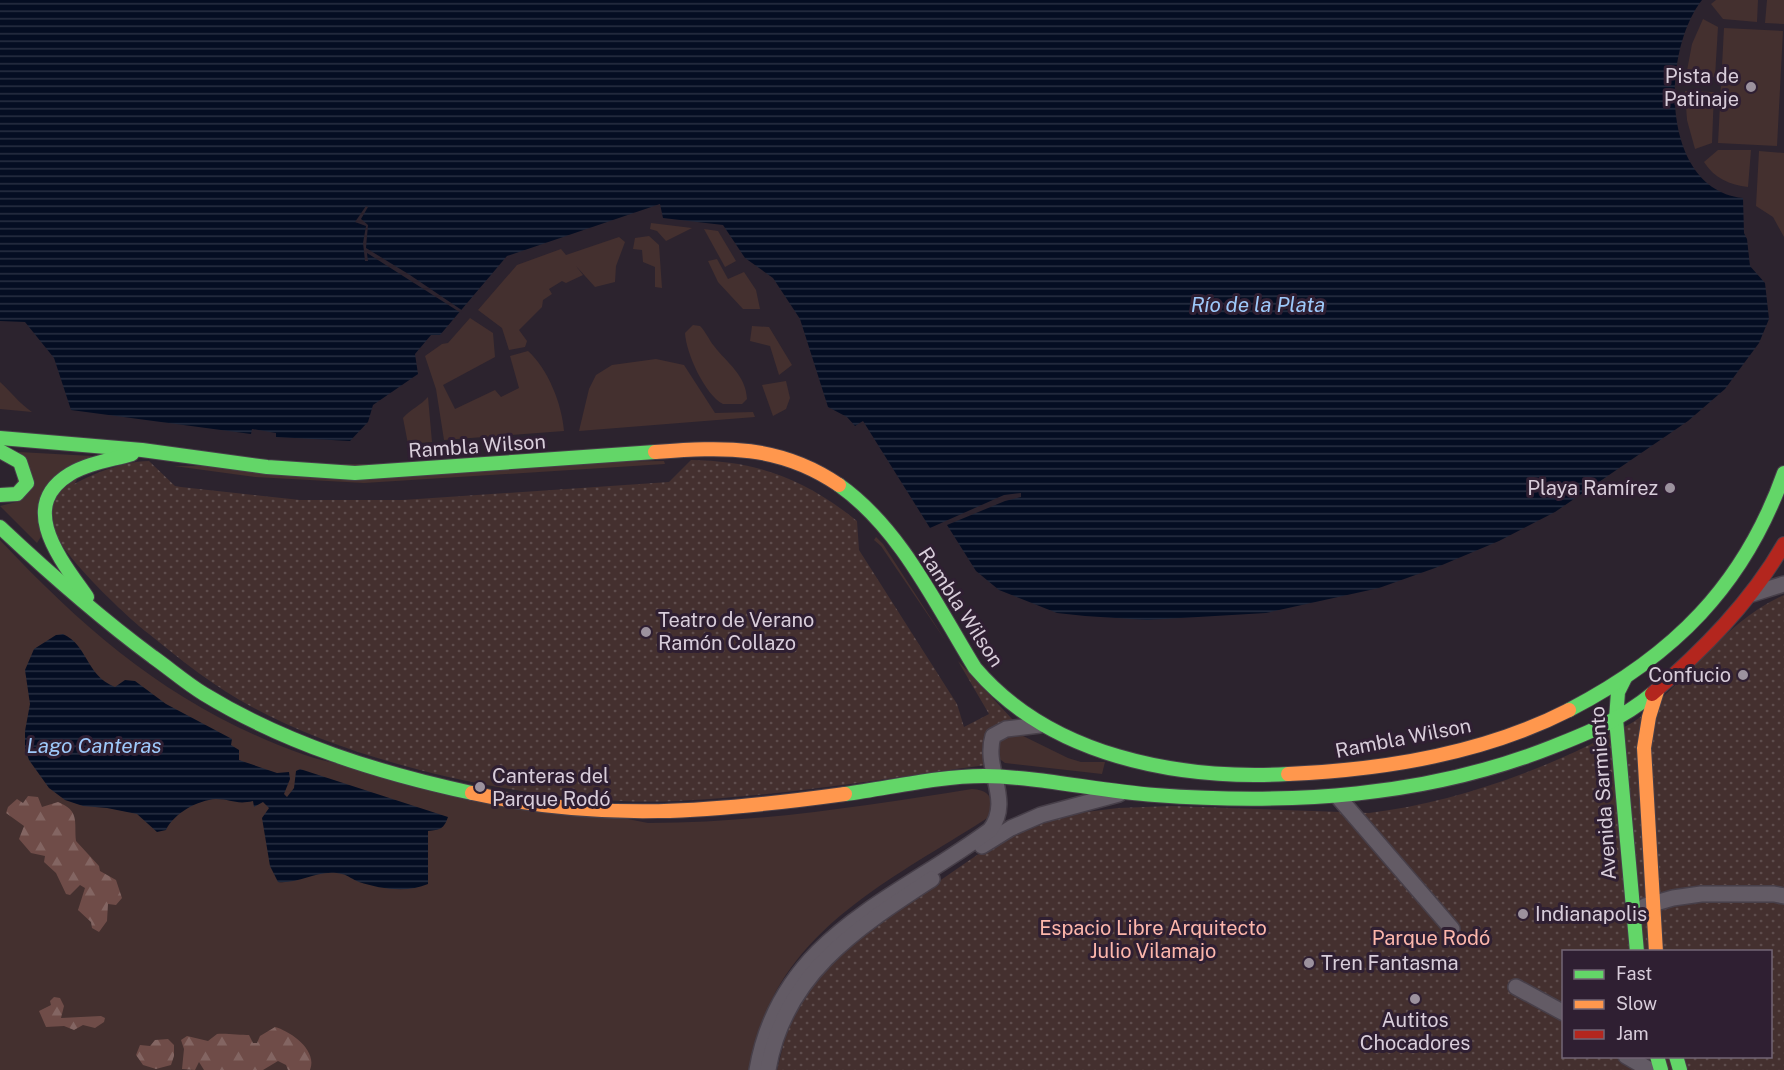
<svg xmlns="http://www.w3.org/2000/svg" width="1784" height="1070" font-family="'Public Sans',sans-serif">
<defs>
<pattern id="forest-firs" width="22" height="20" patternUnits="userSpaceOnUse" patternTransform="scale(1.5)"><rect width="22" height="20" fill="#6f4c48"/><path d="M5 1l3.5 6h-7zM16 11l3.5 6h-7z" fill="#836562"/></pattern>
<pattern id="park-dots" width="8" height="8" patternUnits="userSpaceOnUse" patternTransform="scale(1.5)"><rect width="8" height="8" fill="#44302f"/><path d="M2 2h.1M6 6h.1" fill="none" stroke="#5e4d4d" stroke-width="1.8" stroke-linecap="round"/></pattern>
<pattern id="water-rules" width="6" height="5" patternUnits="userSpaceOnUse" patternTransform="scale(1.5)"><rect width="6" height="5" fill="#040d22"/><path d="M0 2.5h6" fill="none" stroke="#282f42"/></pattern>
</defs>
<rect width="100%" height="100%" fill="#2c232e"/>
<g fill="#44302f">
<path d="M1716 0H1758L1757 22 1723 19 1711 4Z"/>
<path d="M1767 0H1784V24L1765 23Z"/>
<path d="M1703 19 1718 27 1715 77 1686 76 1692 44Z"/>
<path d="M1724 28 1783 31 1777 146 1718 143Z"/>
<path d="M1685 91 1714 92 1712 143 1695 149 1687 120Z"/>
<path d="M1718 150H1751L1748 187C1730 185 1714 178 1704 162Z"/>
<path d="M1759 151 1784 153V237L1773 217 1756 206Z"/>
<path d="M651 223 692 228 666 241 657 231 650 229Z"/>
<path d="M704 229 718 231 736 261 725 267Z"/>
<path d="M649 236 659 245 662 288 655 287V267L643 262 642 250 633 249 635 238Z"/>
<path d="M619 237 625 242 616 266 615 282 595 287 576 266 583 275 566 283 562 281 549 289 552 294 543 300 542 307 519 330 527 341 525 347 509 350 502 328 478 310 517 265 561 249 566 255Z"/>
<path d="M717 259 728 279 744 272 756 290 760 309H743L718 282 708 261Z"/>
<path d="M470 318 493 333 495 357 443 385 455 409 495 390 501 397 519 388 510 356 528 351C548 369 562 404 564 431L444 440 436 389 425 356 442 344 448 343Z"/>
<path d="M693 325 700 326C706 332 709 340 714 346 727 363 746 375 747 399L742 404H723C705 395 686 353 685 333Z"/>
<path d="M752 326 769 327 792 365 779 375 770 346 750 341Z"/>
<path d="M656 359 684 365 715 413 753 412 755 417 579 431 589 389 596 375 612 365Z"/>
<path d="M786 381 790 398 786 409 773 416 762 385Z"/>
<path d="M0 382C11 392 20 404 32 412L0 409Z"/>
<path d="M428 397 432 442 408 444 403 418C411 409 421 405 428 397Z"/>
<path d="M19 452 92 456 37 543 0 506 16 502Z"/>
<path d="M664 461 665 464 364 483 255 477 174 466Z"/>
<path d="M876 537 883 544 947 643 881 546 874 540Z"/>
<path d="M0 540C91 637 178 710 305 755 340 767 380 770 416 777 494 793 571 808 648 823 758 823 864 806 972 789 992 790 993 800 989 817 909 869 808 916 768 1008 759 1028 755 1049 750 1070H0Z"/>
<path d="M1017 733 1068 758 1081 762H1105L1102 774 1005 763 997 757 999 738Z"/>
</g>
<g fill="url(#forest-firs)">
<path d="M28 796 38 797 42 807 58 802C80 811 74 821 76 841L99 866 100 871 116 880 122 898 116 905 108 904 107 921 99 932 92 928 91 922 78 910 85 888 80 885 70 895 66 894 56 873 44 862 45 856 31 853 19 839 24 826 6 813 8 807 17 799 23 803Z"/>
<path d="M54 997 60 998 64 1006 61 1018 101 1016 105 1018 104 1022 95 1028 83 1025 74 1030 64 1026 46 1027 39 1011 51 1005 50 1001Z"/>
<path d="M275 1027C290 1031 318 1050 310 1070H288L286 1065 278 1061 263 1070H204L199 1062 195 1070 182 1069 184 1049 181 1040 187 1036 208 1041 217 1034C224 1033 241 1035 249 1035L253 1043H257L260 1036Z"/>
<path d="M168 1039 174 1045V1056L171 1065 156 1069 143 1065 136 1055 140 1045 150 1046 155 1040Z"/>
</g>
<g fill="url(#park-dots)" fill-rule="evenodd">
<path d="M691 460C758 461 805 479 857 521L859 550 957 704 964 727 989 714 958 661 1013 720 991 729 986 765C883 779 780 796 676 801 551 807 362 768 252 707 215 687 182 661 149 634 128 618 59 553 54 529 52 520 55 507 55 497 76 479 121 461 149 461L175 486 181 487 300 500H403L669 482Z"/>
<path d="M1784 595V1070H777L787 1030 808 986 844 951 877 924 1006 835 1062 815 1118 808 1172 806 1369 813C1446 804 1534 774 1603 738 1614 732 1628 726 1639 718 1689 679 1724 622 1784 595ZM1564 952H1770V1056H1564Z"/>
</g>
<g fill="url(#water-rules)">
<path d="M0 0H1702C1661 52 1660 189 1743 198L1744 233 1747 239 1750 266 1765 283 1769 319 1759 343 1725 389 1688 421 1555 512 1499 541 1435 568 1379 588 1266 613 1147 620 1085 616 1057 613 999 590 976 571 947 525 1005 501 1021 497V493L1004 495 930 528 863 421 855 426 847 417 828 407 800 319 773 278 745 258 723 225 663 218 660 204 507 256 440 335H431L415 354 418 374 373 405 368 422 350 441 276 437V433L252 429 251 434 71 410 54 358 25 322 0 321Z"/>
<path d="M63 634C89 646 85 675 115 687L125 680 135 681 166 704 232 739 231 745 239 750V760L277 773 289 772 290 779 284 794 287 797 294 788 296 771 300 769 448 817C444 829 440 830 428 831V884C408 893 380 889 359 882 353 880 348 875 342 874 319 868 301 884 278 882L270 866 262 818 269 808 263 802 254 807 253 801C236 805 231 799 216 799 198 800 174 813 166 830L157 832 137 814 107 808 83 806 65 800 49 788 29 760 25 748V731L30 704 25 670 34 649 56 635Z"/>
</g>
<path fill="#2c232e" d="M366 206 368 207 361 219 368 225 366 248 410 275 463 311 461 313 367 253 368 261H365L363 243 366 226 355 222Z"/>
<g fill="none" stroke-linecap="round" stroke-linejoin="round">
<g stroke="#473f49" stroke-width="18">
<g id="street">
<path d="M1752 594 1784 584"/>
<path d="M1339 798 1452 929"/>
<path d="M982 846 1011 828 1041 815 1119 794"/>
<path d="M1645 906 1673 898 1701 894H1774L1784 896"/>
<path d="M1516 987 1564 1013"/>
<path d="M1626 1056 1650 1070"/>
<path d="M757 1070C780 937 894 901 990 830 1013 800 983 769 993 736L1006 729 1040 725"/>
<path d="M768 1070C784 974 857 928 932 879"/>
</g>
</g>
<g stroke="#473f49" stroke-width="16">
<g id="fast">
<path d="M0 438 142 450 267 467 355 473 655 452"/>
<path d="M0 451 20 462 27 483 17 494 0 495"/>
<path d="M839 485C901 529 936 605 975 668 1050 756 1177 780 1288 774"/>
<path d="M0 527C49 573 99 617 153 657 170 669 186 683 204 694 286 744 379 773 472 793"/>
<path d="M87 597C62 561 16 507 70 474 88 463 112 460 132 454"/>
<path d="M1625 678 1618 692 1616 719 1637 952"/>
<path d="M1569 710C1673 656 1744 586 1784 473"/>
<path d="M845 794C890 788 938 776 984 776 1042 777 1098 791 1155 795 1290 805 1426 797 1552 747 1588 733 1622 719 1652 694"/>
<path d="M1657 1056 1661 1070"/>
<path d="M1676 1056 1680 1070"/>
</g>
</g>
<g stroke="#473f49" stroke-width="16">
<g id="slow">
<path d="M655 452C724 447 779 444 839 485"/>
<path d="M1288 774C1383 770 1483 754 1569 710"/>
<path d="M472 793C604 822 713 812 845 794"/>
<path d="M1656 952 1644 748 1649 717 1658 688"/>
</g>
</g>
<g stroke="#473f49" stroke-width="16">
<path id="jam" d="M1652 694C1702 651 1751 602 1784 544"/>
</g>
<use href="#street" stroke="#635b65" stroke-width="15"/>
<use href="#fast" stroke="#63d668" stroke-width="14"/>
<use href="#slow" stroke="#ff974d" stroke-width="14"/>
<use href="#jam" stroke="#b3261e" stroke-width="14"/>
</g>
<g fill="#9c929e" stroke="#2f1f32" stroke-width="2">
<circle cx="1751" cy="87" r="6"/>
<circle cx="1670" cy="488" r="6"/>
<circle cx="646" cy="632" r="6"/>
<circle cx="1743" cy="675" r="6"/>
<circle cx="480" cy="787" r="6"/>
<circle cx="1523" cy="914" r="6"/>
<circle cx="1309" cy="963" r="6"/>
<circle cx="1415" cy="999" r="6"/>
</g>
<g text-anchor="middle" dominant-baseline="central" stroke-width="6" stroke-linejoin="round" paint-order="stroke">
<g font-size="20" fill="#d8cdda" stroke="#2f1f32" text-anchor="start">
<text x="1739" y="76" text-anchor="end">Pista de<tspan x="1739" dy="23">Patinaje</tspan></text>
<text x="1658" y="488" text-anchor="end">Playa Ramírez</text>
<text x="658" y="620">Teatro de Verano<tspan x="658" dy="23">Ramón Collazo</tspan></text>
<text x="1731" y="675" text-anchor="end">Confucio</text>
<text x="492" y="776">Canteras del<tspan x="492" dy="23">Parque Rodó</tspan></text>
<text x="1535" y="914">Indianapolis</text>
<text x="1321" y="963">Tren Fantasma</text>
<text x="1415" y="1020" text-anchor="middle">Autitos<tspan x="1415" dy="23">Chocadores</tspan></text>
</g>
<g font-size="20" fill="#d8cdda" stroke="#2f1f32">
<text transform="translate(477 446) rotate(-4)">Rambla Wilson</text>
<text transform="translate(961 607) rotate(57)">Rambla Wilson</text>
<text transform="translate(1403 738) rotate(-11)">Rambla Wilson</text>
<text transform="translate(1603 793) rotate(-94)">Avenida Sarmiento</text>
</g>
<g font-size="20" fill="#fcb6ab" stroke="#2f1f32">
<text x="1153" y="928">Espacio Libre Arquitecto<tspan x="1153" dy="23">Julio Vilamajo</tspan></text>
<text x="1431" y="938">Parque Rodó</text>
</g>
<g font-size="21" font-style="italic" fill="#9ec9fa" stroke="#2f1f32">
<text x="1258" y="304">Río de la Plata</text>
<text x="94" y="745">Lago Canteras</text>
</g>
</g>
<rect x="1562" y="950" width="210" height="108" fill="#2f1f32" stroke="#736575" stroke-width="1.5"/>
<rect x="1574" y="970" width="30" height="9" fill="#63d668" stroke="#736575" stroke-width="1.5"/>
<text x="1616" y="980" font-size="18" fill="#d8cdda">Fast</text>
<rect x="1574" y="1000" width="30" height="9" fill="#ff974d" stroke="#736575" stroke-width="1.5"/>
<text x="1616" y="1010" font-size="18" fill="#d8cdda">Slow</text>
<rect x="1574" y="1030" width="30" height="9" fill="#b3261e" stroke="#736575" stroke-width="1.5"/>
<text x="1616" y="1040" font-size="18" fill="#d8cdda">Jam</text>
</svg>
